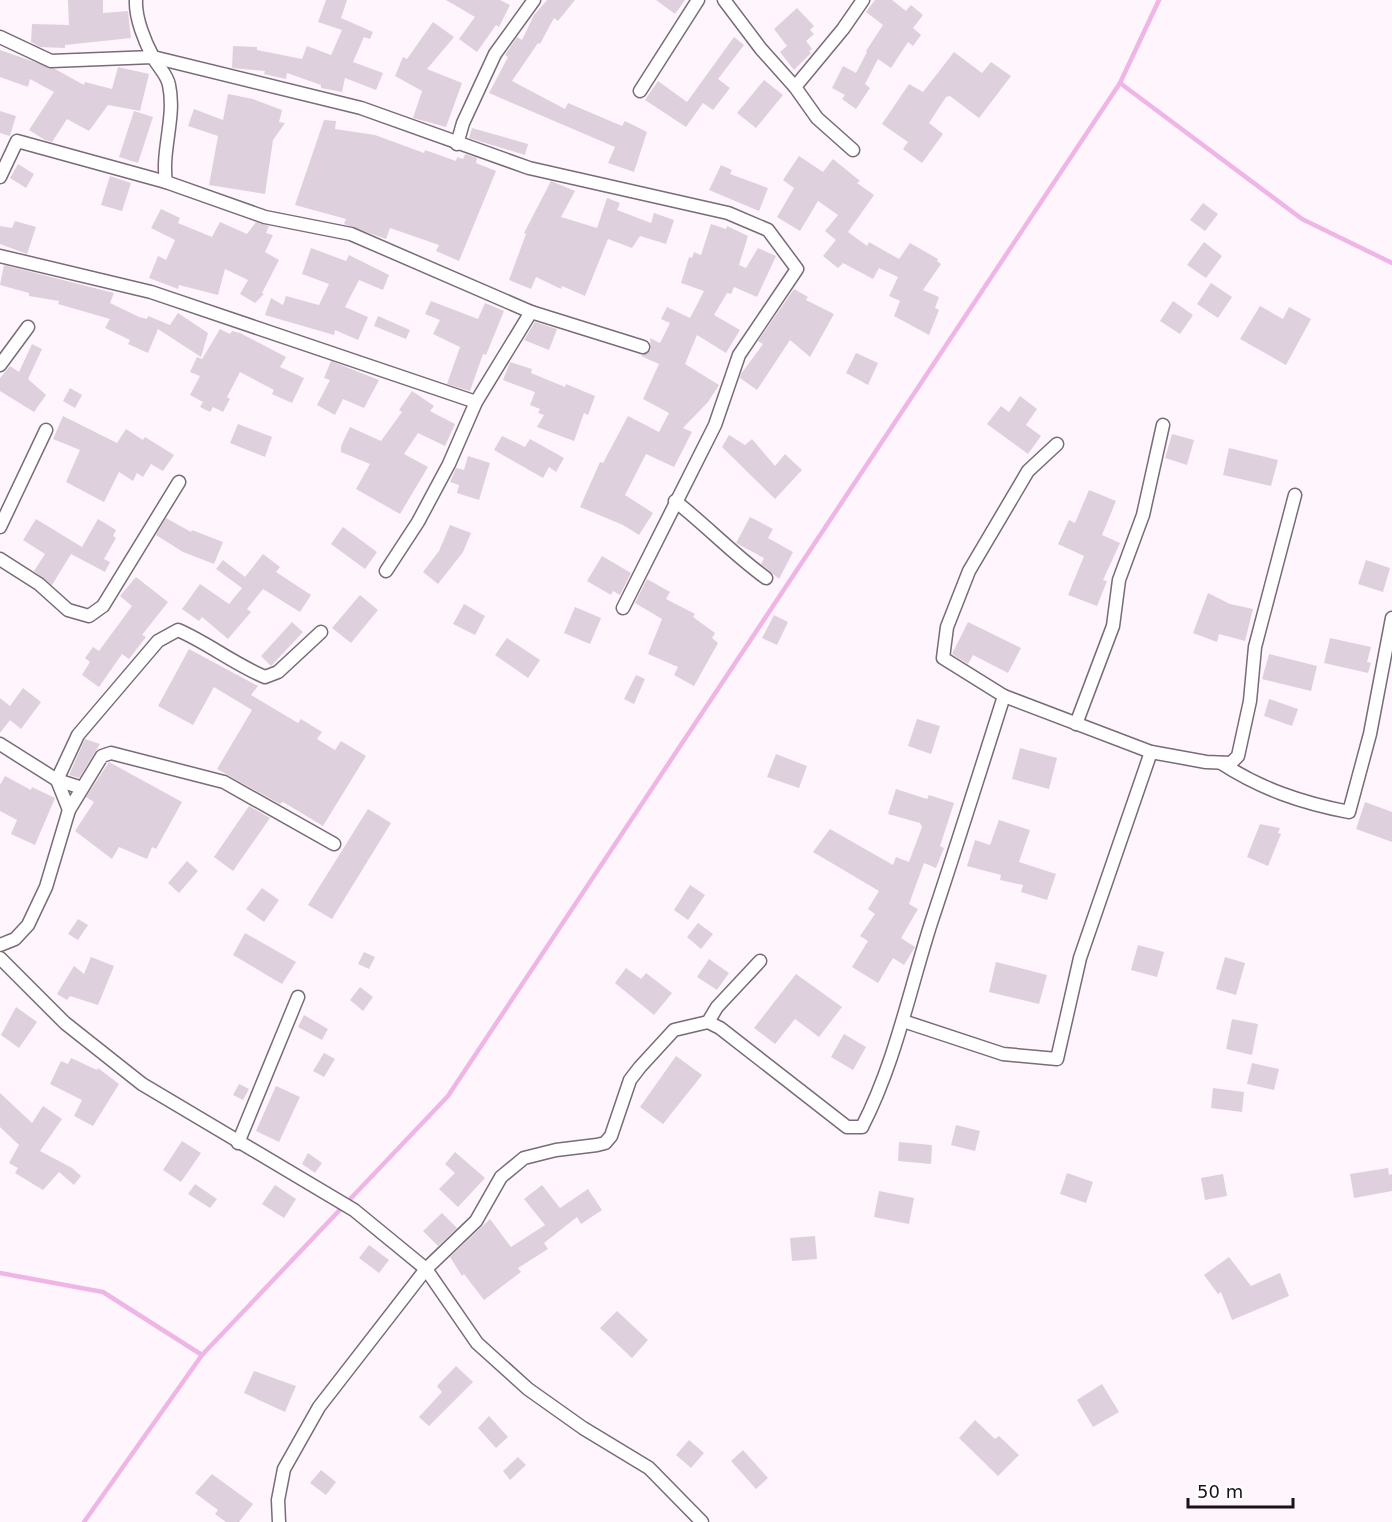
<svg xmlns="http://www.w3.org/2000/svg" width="1392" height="1522" font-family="'DejaVu Sans',sans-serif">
<rect width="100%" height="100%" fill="#fff5fd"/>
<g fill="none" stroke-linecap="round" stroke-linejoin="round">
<g stroke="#eeb5e6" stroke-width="4.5">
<path d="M1120 83 1302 219 1392 263"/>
<path d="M0 1273 103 1292 202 1355"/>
<path d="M84 1522 202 1355 448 1096 1120 83 1159 0"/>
</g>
</g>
<g fill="#dfd0dd">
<path d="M68 0H103V13L128 11 131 38 65 45V48L40 47 31 42 32 24 69 25Z"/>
<path d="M326 0H347L341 18 373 32 370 39 364 37 353 62 383 73 376 90 345 78 342 92 321 88V85L287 73 286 79 264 74 265 71 232 68 233 46 257 47V50L302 59 307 46 331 55 342 30 318 22Z"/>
<path d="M446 0H500L510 5 499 27 496 25 477 52 459 39 475 17Z"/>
<path d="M547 0H575L558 21 554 18 540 44 538 43 512 81 565 109 568 103 622 126 625 121 647 132 634 172 608 163 615 147 489 93 508 57 505 55 517 37 522 40 534 15Z"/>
<path d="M656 0H685L675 14Z"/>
<path d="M875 0H892L906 11 911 5 923 15 913 28 921 35 913 46 908 42 891 68 878 59 865 84 870 88 856 109 842 99 845 95 832 88 843 66 856 73 867 52 866 51 883 25 866 12Z"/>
<path d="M797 8 814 26 810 30 814 34 806 41 812 49 809 51 811 53 794 70 780 52 787 46 774 29Z"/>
<path d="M433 22 454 37 427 69 462 83 446 127 413 118 422 91 395 76 403 57 407 59Z"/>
<path d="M734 37 744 45 718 79 730 88 713 110 703 103 686 127 645 100 658 81 687 102Z"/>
<path d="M0 50 55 69 84 85 85 82 112 89 118 67 149 74 140 111 108 105 89 131 67 119 52 142 45 140 29 130 54 92 30 79 28 87 0 77Z"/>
<path d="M954 52 982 73 991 62 1011 76 979 118 950 96 946 97 929 123 943 134 922 163 903 149 908 142 882 124 909 84 923 92Z"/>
<path d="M764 80 783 95 756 128 737 113Z"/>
<path d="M228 94 253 99 282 110 279 122 285 123 273 140 265 194 209 185 218 136 188 126 194 109 223 120Z"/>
<path d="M0 111 16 116 10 136 0 133Z"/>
<path d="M134 111 153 117 138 163 119 157Z"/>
<path d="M324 120 336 121 335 129 375 135 424 153 425 150 456 161 457 157 463 159 465 154 477 158 476 163 496 171 459 261 436 251 439 245 390 228 386 239 344 224 346 219 295 205Z"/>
<path d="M472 128 528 144 525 155 469 138Z"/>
<path d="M799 156 823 172 833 159 860 181 857 183 874 195 848 232 867 246 869 242 899 259 910 243 938 259 937 261 941 264 923 290 939 297 935 308 939 310 929 335 894 316 900 301 889 296 898 277 879 268 873 279 843 263 838 268 823 256 836 240 825 231 838 215 818 201 800 231 777 217 794 188 783 180Z"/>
<path d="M18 164 34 174 26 188 10 178Z"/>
<path d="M721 165 732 170 730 174 768 188 759 211 709 190Z"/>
<path d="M110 176 131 183 122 211 101 205Z"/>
<path d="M551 181 575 191 561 217 597 228 607 198 620 203 617 210 651 223 654 213 674 220 666 244 640 236 632 248 608 239 585 296 562 286 561 289 536 277 531 289 509 280 526 234 524 233Z"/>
<path d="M1203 203 1218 214 1205 231 1190 220Z"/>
<path d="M161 209 180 218 178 223 212 237 220 222 247 234 256 222 269 226 266 233 273 235 265 252 279 260 262 293 264 294 255 303 240 294 248 280 225 269 218 295 179 285 178 289 149 278 158 256 166 260 175 240 151 228Z"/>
<path d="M15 221 36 227 27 254 0 244V226L12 228Z"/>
<path d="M711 224 726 229 727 226 748 236 739 265 746 268 758 248 776 256 757 297 734 287 731 294 727 293 714 315 740 330 726 353 697 335 685 364 719 385 708 402 683 428 692 432 674 467 646 454 625 495 653 513 639 535 623 525 580 507 600 462 603 463 628 416 659 432 669 413 643 399 659 364 641 356 651 350 650 338 660 343 670 323 661 319 667 307 690 318 704 291 681 283 689 257 692 258 694 252 701 255Z"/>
<path d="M1204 242 1222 256 1206 278 1187 265Z"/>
<path d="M311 248 346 261 349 255 389 275 383 290 359 280 345 307 368 317 358 340 335 330 334 335 265 315 271 298 283 305 286 296 319 305 329 284 302 274Z"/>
<path d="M4 265 114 293 110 303 139 317 147 319 148 316 170 325 178 313 208 333 201 357 158 329 148 353 128 344 130 340 105 328 110 319 58 304 59 301 29 296V293L0 285Z"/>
<path d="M1211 283 1232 297 1218 318 1197 304Z"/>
<path d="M794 289 808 297 806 300 834 314 810 357 790 340 757 390 740 378 741 374 763 344 758 341Z"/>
<path d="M431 301 478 319 485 303 504 311 486 355 483 354 470 391 447 384 460 347 433 334 440 320 425 314Z"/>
<path d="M1173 301 1193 315 1180 334 1160 321Z"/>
<path d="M1260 306 1283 319 1289 307 1311 319 1286 365 1240 339Z"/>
<path d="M378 316 410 330 406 339 374 326Z"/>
<path d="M535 322 557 329 549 350 524 340Z"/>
<path d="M220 329 230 334 232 331 240 333 286 357 280 367 304 378 292 403 272 394 274 390 240 372 227 397 230 399 223 412 213 407 210 412 200 407 203 402 190 395 200 376 190 372 197 357 202 359Z"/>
<path d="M32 344 42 349 28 379 46 395 34 412 0 391V378L10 366 19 372Z"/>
<path d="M856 353 878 363 868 385 846 373Z"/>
<path d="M331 361 379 380 364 408 343 399 335 415 317 405 330 380 324 378Z"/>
<path d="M510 362 532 369 531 373 565 387 566 384 595 396 588 415 584 413 574 441 537 427 544 415 538 413 540 409 530 405 535 392 503 380Z"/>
<path d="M70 388 82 395 75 408 63 401Z"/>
<path d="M412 391 434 406 430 411 455 424 445 446 418 433 404 454 428 467 400 514 356 489 370 464 341 452V446L350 427 381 441 402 412 399 410Z"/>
<path d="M1020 396 1037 409 1026 425 1041 436 1028 454 987 424 1001 406 1009 412Z"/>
<path d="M63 416 117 443 126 429 143 440 145 437 174 455 163 471 151 464 143 477 137 473 133 481 119 472 104 502 66 482 80 450 53 439Z"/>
<path d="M238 424 272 437 265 457 230 443Z"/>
<path d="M1172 434 1194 440 1187 465 1165 458Z"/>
<path d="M729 435 745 445 752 439 775 466 785 454 802 470 775 499 722 447Z"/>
<path d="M502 436 525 447 530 439 564 458 556 472 549 467 543 478 494 450Z"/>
<path d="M1229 448 1278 460 1271 486 1223 475Z"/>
<path d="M468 456 490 463 479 500 457 493 459 485 450 482 456 468 464 470Z"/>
<path d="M1089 490 1116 501 1102 535 1120 543 1103 580 1107 581 1097 606 1068 595 1084 556 1058 544 1069 520 1075 523Z"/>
<path d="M750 517 773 529 768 538 793 552 779 579 761 564 764 558 736 543Z"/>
<path d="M166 518 191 532 192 530 223 542 214 564 183 552 156 535Z"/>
<path d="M36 519 82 547 98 519 116 530 113 536 116 538 104 559 110 562 105 572 71 554 52 585 34 571 45 554 23 540Z"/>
<path d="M450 525 471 533 463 552 438 584 423 572 439 551Z"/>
<path d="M343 527 377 552 365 569 331 544Z"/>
<path d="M263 554 280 567 276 572 311 595 300 612 263 589 247 609 251 612 228 639 202 617 199 621 182 609 200 584 229 604 242 588 216 569 223 560 245 577Z"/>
<path d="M602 556 631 573 620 595 613 591 611 595 587 581Z"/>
<path d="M1366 560 1390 568 1383 592 1358 584Z"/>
<path d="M136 577 168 602 142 635 146 637 129 659 122 654 99 687 82 675 90 662 85 658 93 647 99 651 132 606 120 596Z"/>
<path d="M647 579 670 592 666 599 695 614 693 617 715 633 712 638 718 643 694 686 674 675 678 667 648 654 662 619 635 603Z"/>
<path d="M1208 593 1230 604 1253 609 1245 641 1219 634 1217 642 1193 633Z"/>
<path d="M360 595 378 610 351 643 332 628Z"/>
<path d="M464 604 485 616 475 635 453 624Z"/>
<path d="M575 607 601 618 590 644 564 633Z"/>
<path d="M774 615 788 622 777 645 762 638Z"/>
<path d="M292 622 303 632 271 666 261 656Z"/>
<path d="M968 622 1021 648 1008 673 973 655 968 664 952 654Z"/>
<path d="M507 638 540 660 528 678 495 655Z"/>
<path d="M1330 638 1371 647 1367 662 1371 663 1368 673 1324 663Z"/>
<path d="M189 649 258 686 251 695 298 723 301 719 322 732 317 739 335 750 341 741 366 756 323 826 283 802 280 804 217 769 252 710 214 687 193 725 158 706Z"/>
<path d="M1269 654 1317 666 1311 691 1262 679Z"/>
<path d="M636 675 645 679 634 704 624 699Z"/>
<path d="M23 688 41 702 21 729 10 720 0 733V698L10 706Z"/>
<path d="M1269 699 1298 709 1292 726 1264 716Z"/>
<path d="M917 719 940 726 931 754 908 746Z"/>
<path d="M85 739 100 744 79 778 69 775Z"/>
<path d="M1020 748 1057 758 1049 789 1012 779Z"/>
<path d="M776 754 807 766 799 788 767 777Z"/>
<path d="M109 762 182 802 156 849 152 847 147 859 119 847 112 859 75 831 94 802 86 797Z"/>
<path d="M5 776 31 790 32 787 55 798 35 845 11 834 17 820 0 811V785Z"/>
<path d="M896 789 927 799 929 795 954 803 940 846 944 848 936 868 924 863 909 904 918 909 901 938 915 947 904 965 893 958 878 983 852 967 868 941 860 936 875 914 868 909 879 891 813 852 830 829 893 865 896 857 909 862 922 827 920 823 888 814Z"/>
<path d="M1365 802 1392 812V842L1356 829Z"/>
<path d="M249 806 270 818 233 871 214 857Z"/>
<path d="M368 809 391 823 332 919 308 905Z"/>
<path d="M999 820 1030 830 1019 862 1056 874 1047 900 1021 892 1023 885 1000 880 1001 875 967 866 975 840 990 845Z"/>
<path d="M1260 824 1280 828 1278 833 1281 834 1268 866 1247 857Z"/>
<path d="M187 861 198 871 179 893 168 883Z"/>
<path d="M690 885 705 895 688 920 674 910Z"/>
<path d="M262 888 279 900 264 922 246 909Z"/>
<path d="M78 919 88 925 78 940 68 934Z"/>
<path d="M698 923 713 934 701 949 687 937Z"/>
<path d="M245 933 296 962 282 984 233 955Z"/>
<path d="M1138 945 1164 952 1157 977 1131 970Z"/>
<path d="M364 952 375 957 369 969 358 964Z"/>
<path d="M91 957 114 966 98 1005 70 996 67 1000 57 994 74 966 84 974Z"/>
<path d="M1225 957 1245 963 1236 995 1216 989Z"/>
<path d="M709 959 729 973 717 990 697 977Z"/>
<path d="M996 962 1047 975 1039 1004 989 992Z"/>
<path d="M626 968 641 979 646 973 672 993 654 1015 615 983Z"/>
<path d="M796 974 842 1007 819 1037 795 1019 775 1044 754 1028Z"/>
<path d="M360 987 373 997 363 1011 350 1000Z"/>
<path d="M16 1007 37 1022 19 1048 1 1035Z"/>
<path d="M304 1015 328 1029 322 1040 298 1027Z"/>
<path d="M1232 1019 1258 1024 1252 1055 1226 1049Z"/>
<path d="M844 1034 866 1047 853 1070 831 1057Z"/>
<path d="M324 1053 335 1059 324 1077 313 1071Z"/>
<path d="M676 1056 702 1075 663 1124 640 1107Z"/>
<path d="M71 1058 97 1070 98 1068 119 1084 93 1126 74 1116 82 1100 50 1084 61 1061 68 1064Z"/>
<path d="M1252 1063 1279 1069 1274 1090 1247 1084Z"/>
<path d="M239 1084 249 1089 243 1100 233 1095Z"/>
<path d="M276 1086 300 1097 279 1142 256 1131Z"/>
<path d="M1213 1088 1244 1092 1242 1112 1211 1108Z"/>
<path d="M0 1093 32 1123 43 1106 62 1119 40 1151 72 1168 81 1176 74 1185 59 1172 43 1190 15 1173 18 1168 9 1163 19 1145 0 1127Z"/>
<path d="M956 1125 980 1131 975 1151 951 1145Z"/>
<path d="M182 1141 201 1153 181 1182 163 1170Z"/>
<path d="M899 1142 932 1145 931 1164 898 1161Z"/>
<path d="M455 1152 485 1178 458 1207 439 1189 455 1173 445 1164Z"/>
<path d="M308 1153 322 1163 315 1173 302 1164Z"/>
<path d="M1388 1168 1389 1175 1392 1174V1191L1354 1198 1350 1174Z"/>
<path d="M1067 1173 1093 1182 1086 1203 1060 1194Z"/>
<path d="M1223 1174 1227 1196 1205 1200 1201 1178Z"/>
<path d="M195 1184 217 1199 210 1208 188 1194Z"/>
<path d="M275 1185 296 1199 284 1218 262 1204Z"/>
<path d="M542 1185 560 1208 588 1189 602 1210 581 1224 577 1217 544 1243 548 1249 518 1268 521 1272 484 1300 464 1274 462 1276 450 1257 490 1219 511 1247 545 1225 524 1199Z"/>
<path d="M879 1191 914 1198 909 1224 874 1217Z"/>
<path d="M442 1213 457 1228 438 1246 423 1231Z"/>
<path d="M815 1236 817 1259 792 1261 790 1238Z"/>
<path d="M369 1245 389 1260 379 1273 359 1258Z"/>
<path d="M1229 1257 1251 1286 1280 1273 1289 1296 1232 1320 1221 1292 1218 1294 1204 1275Z"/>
<path d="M617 1311 648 1340 632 1358 600 1328Z"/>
<path d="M456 1366 473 1382 429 1426 419 1417 442 1392 437 1386Z"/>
<path d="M254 1371 296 1386 285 1412 244 1393Z"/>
<path d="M1102 1384 1119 1412 1093 1427 1077 1400Z"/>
<path d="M489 1416 508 1437 496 1448 478 1428Z"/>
<path d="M975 1420 995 1439 999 1436 1019 1455 998 1476 959 1438Z"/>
<path d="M689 1440 704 1453 691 1468 676 1455Z"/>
<path d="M743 1450 768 1478 756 1489 731 1461Z"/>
<path d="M518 1457 526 1465 510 1480 503 1471Z"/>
<path d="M321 1470 336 1482 326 1495 310 1483Z"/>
<path d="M212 1474 253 1504 239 1522H226L215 1514 218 1510 195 1493Z"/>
</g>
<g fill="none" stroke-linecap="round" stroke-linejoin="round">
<g stroke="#796b77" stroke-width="15">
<g id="minor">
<path d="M136 0C135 18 145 42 153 57 158 67 167 74 169 85 176 117 161 151 166 182L265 217 351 234 531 312 643 347"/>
<path d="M724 0 761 49 795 87"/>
<path d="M0 37 51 61 153 57 361 108 529 168 728 213 768 230 797 269 739 355 715 425 623 608"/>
<path d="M640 91 698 0"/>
<path d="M457 144 463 123 495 54 534 0"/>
<path d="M853 150 817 118 795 87 843 29 863 0"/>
<path d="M0 177 17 141 166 182"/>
<path d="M0 256 151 292 476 402"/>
<path d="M0 365 28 327"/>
<path d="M1057 444 1028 471 969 571 947 627 943 658 1004 696 1151 752 1206 762 1231 763 1238 756 1250 701 1255 647 1295 495"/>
<path d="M675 501C707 526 733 554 766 578"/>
<path d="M0 527 46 430"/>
<path d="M0 559 39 584 68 610 89 616 103 606 179 482"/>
<path d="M386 571 418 522 449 464 476 402 531 312"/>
<path d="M1076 724 1113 626 1119 580 1143 515 1163 425"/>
<path d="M0 744 57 780 82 788"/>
<path d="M1221 763C1261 789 1302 803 1349 812L1370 734 1392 618"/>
<path d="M69 810 57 780 78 735 158 641 178 630C208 643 234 664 265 677L278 672 321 632"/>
<path d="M0 945 15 939 28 925 46 887 69 810 102 756 111 753 224 782 334 844"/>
<path d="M0 958 65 1023 142 1084 354 1210 426 1269 477 1343 528 1389 583 1428 649 1468 702 1522"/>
<path d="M903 1021 1003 1054 1057 1059 1080 958 1151 752"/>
<path d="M708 1022 720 1028 847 1127H862C895 1063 909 992 931 923 956 848 980 772 1004 696"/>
<path d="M238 1143 298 997"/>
<path d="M279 1522 278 1500 284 1469 319 1407 426 1269 476 1221 501 1177 524 1158 556 1150 597 1145 605 1143 611 1136 630 1080 640 1067 674 1030 708 1022 717 1007 760 961"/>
</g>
</g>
<use href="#minor" stroke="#fff" stroke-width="12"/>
</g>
<path d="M1188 1498v9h105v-9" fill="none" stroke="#181317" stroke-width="3"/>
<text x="1197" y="1498" font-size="18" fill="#181317" stroke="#ffffff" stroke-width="4.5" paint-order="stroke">50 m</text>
</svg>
